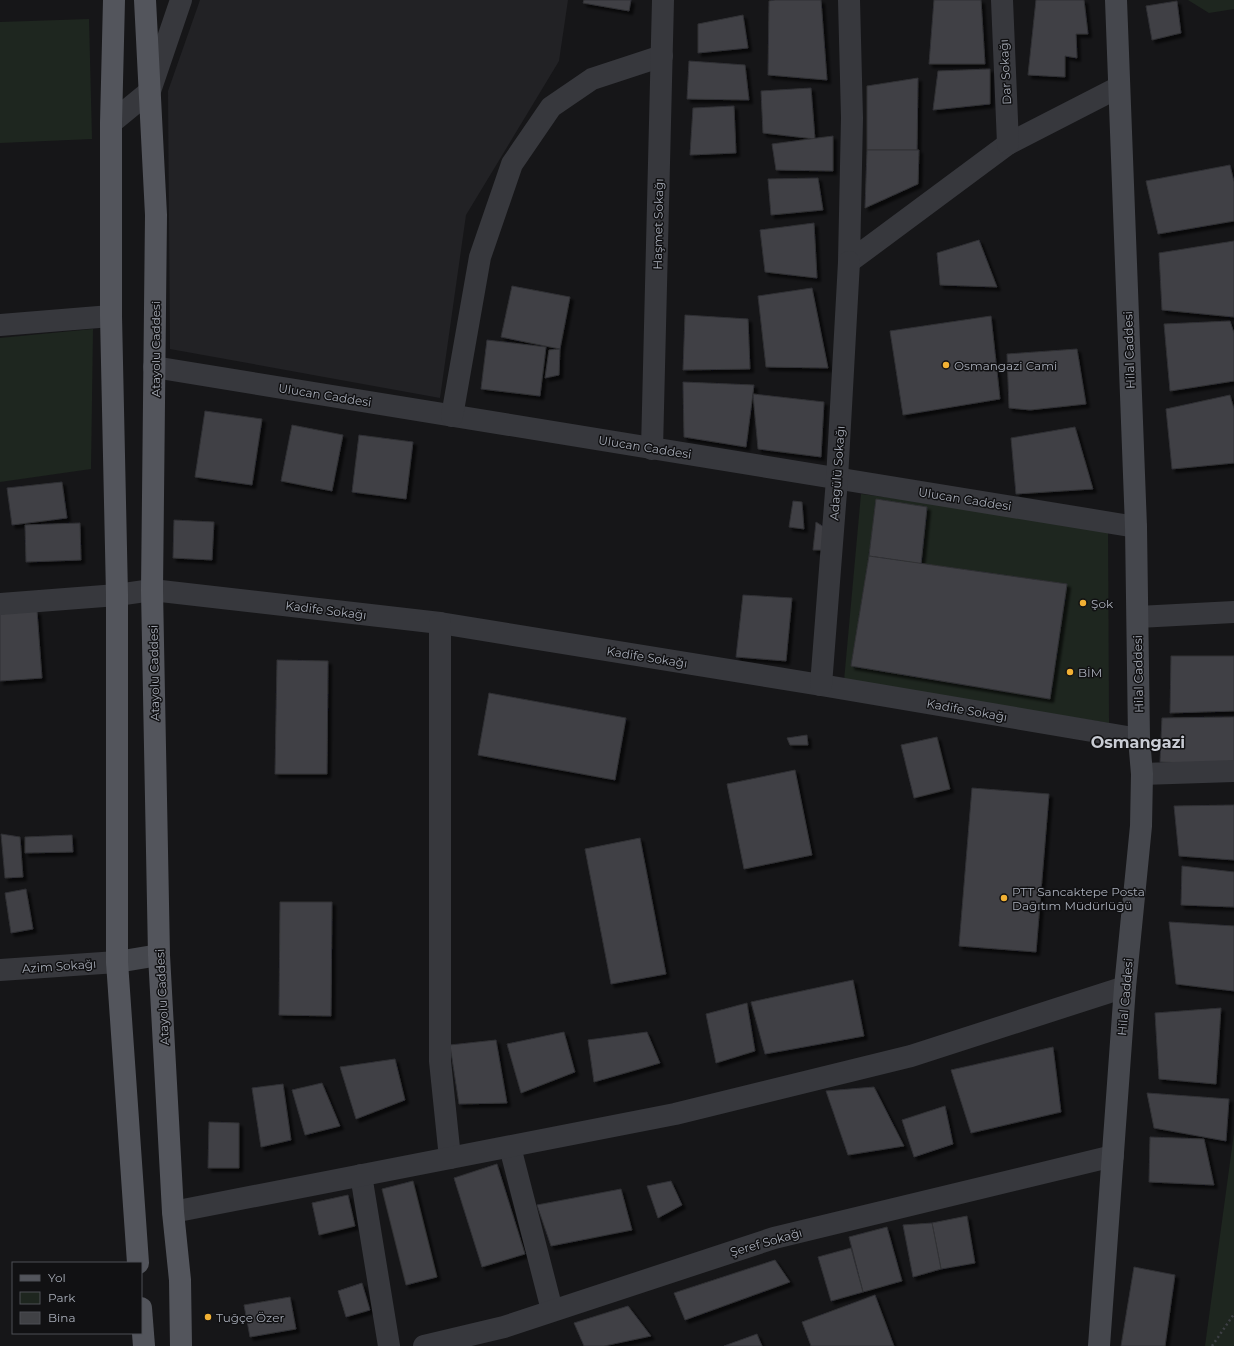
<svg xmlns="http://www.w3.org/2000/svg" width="1234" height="1346" font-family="Montserrat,sans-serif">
<defs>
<filter id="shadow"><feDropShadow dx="3.5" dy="3.5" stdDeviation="1" flood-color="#0009"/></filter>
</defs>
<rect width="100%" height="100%" fill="#161618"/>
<path fill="#222225" d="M200 0H568L559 61 466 215 440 398 170 349 168 91Z"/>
<g fill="#1e261f">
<path d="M1188 0H1234V9L1209 13Z"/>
<path d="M89 19 92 139 0 143V22Z"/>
<path d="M93 329 91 469 0 482V338Z"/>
<path d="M861 494 1108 525 1109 723 844 681Z"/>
<path d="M1234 1133V1346H1205Z"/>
</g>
<g fill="#404145" stroke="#303034" filter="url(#shadow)">
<path d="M584 0H631L629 11 583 3Z"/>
<path d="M775 0H821L827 80 768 75 769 1Z"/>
<path d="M934 0H981L985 64H929Z"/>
<path d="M1036 0H1084L1088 34H1076L1077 58 1065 56V77L1028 75Z"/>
<path d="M1177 1 1181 33 1152 40 1146 6Z"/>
<path d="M743 15 748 48 698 53V24Z"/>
<path d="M689 61 745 65 749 100 687 99Z"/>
<path d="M990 69V104L933 110 938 71Z"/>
<path d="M918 78 917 150H867V86Z"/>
<path d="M811 88 815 139 763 133 761 91Z"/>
<path d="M734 106 736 153 690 155 693 108Z"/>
<path d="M833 136V171L776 170 772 144Z"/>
<path d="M867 150H919L918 184 865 208Z"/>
<path d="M1230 165 1234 182V221L1158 234 1146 181Z"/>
<path d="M818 178 823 210 771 215 768 179Z"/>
<path d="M814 223 817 278 765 272 760 230Z"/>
<path d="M979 240 997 287 940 285 937 253Z"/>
<path d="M1234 241V317L1162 310 1159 253Z"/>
<path d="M512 286 570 297 560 349 501 337Z"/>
<path d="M812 288 828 368 766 367 758 296Z"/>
<path d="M685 315 748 319 750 369 683 370Z"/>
<path d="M991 316 1000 399 903 415 890 331Z"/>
<path d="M1230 321 1234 333V381L1170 391 1164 324Z"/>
<path d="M487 340 546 347 540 396 481 389Z"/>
<path d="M560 349 559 375 545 378 549 350Z"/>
<path d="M1077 349 1086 404 1030 410 1009 408 1007 354Z"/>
<path d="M683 382 754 385 746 447 684 437Z"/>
<path d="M753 394 824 402 821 457 758 449Z"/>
<path d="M1230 395 1234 409V463L1172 469 1166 409Z"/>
<path d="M205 411 262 419 252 485 195 477Z"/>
<path d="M292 425 343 435 332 491 281 481Z"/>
<path d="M1075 427 1093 489 1016 494 1011 438Z"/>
<path d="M359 435 413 442 406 499 352 492Z"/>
<path d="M62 482 67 518 12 525 7 488Z"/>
<path d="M876 499 927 507 921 564 869 556Z"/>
<path d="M793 501 802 502 804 529 789 527Z"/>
<path d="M174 520 214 522 212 560 173 558Z"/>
<path d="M816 522 824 527 825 550H813Z"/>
<path d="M80 523 81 560 26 562 25 525Z"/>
<path d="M869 556 1067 584 1050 699 851 666Z"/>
<path d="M743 595 792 598 786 661 736 657Z"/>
<path d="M37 611 42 678 0 681V614Z"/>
<path d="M1171 656H1234V711L1170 713Z"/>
<path d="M277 660 328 661 327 774H275Z"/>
<path d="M489 693 626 718 615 780 478 755Z"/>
<path d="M1234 717V765L1160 762 1162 718Z"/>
<path d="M807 735 808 745H790L787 738Z"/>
<path d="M937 737 950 789 914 798 901 745Z"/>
<path d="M795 770 812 855 744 869 727 784Z"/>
<path d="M972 788 1049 794 1036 952 959 946Z"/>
<path d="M1234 805V860L1179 856 1174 806Z"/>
<path d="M1 834 20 837 23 877 5 878Z"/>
<path d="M72 835 73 852 25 853V837Z"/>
<path d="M640 838 666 974 611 984 585 849Z"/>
<path d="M1182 866 1234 872V907L1181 905Z"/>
<path d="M26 889 33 929 11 933 5 893Z"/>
<path d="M280 902H332L331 1016 279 1015Z"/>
<path d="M1169 922 1234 926V991L1176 984Z"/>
<path d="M853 980 864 1036 765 1054 751 1002Z"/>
<path d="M747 1003 755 1051 716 1063 706 1014Z"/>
<path d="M1221 1008 1216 1084 1159 1079 1155 1013Z"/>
<path d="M564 1032 575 1072 521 1093 507 1044Z"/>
<path d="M647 1032 660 1063 594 1082 588 1040Z"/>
<path d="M496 1040 507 1103 459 1104 450 1045Z"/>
<path d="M1053 1047 1061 1112 971 1133 951 1070Z"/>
<path d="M395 1059 405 1100 356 1119 340 1067Z"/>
<path d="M322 1083 340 1126 305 1135 292 1090Z"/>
<path d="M283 1084 291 1140 261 1147 252 1088Z"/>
<path d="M874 1087 904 1146 848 1155 826 1091Z"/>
<path d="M1147 1093 1229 1099 1226 1141 1154 1128Z"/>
<path d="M945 1106 953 1144 914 1157 902 1120Z"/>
<path d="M209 1122 239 1123V1168H208Z"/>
<path d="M1150 1137 1204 1139 1214 1185 1149 1182Z"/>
<path d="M497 1164 525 1254 482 1267 454 1178Z"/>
<path d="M413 1181 437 1277 406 1285 382 1189Z"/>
<path d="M671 1181 682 1205 658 1218 647 1186Z"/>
<path d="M621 1189 632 1230 551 1246 537 1205Z"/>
<path d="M348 1195 355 1226 319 1235 312 1203Z"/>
<path d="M967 1216 975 1263 941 1269 932 1223Z"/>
<path d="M932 1223 941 1269 913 1277 903 1225Z"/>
<path d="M887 1227 902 1281 863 1292 849 1237Z"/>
<path d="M851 1248 863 1292 831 1301 818 1257Z"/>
<path d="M775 1260 790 1282 685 1320 674 1293Z"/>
<path d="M1134 1267 1175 1275 1165 1346H1121Z"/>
<path d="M362 1283 370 1310 346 1317 338 1291Z"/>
<path d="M875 1295 894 1346H811L802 1322Z"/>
<path d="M290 1297 296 1329 250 1337 244 1305Z"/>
<path d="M628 1306 651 1336 604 1346H584L574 1323Z"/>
<path d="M757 1334 762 1346H724Z"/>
</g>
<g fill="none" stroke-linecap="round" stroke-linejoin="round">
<path stroke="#3d3f44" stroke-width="2.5" stroke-dasharray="2 3" stroke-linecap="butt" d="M1212 1346 1234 1314"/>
<g stroke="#37383d" stroke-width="22">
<path d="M849 0 852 118 849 262 1008 144 1119 87"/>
<path d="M1002 0 1008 144"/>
<path d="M111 123 150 91 181 0"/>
<path d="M0 325 111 316"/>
<path d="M154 367 1136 527"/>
<path d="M452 416 480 257 512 164 551 107 592 79 662 56"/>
<path d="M652 449 663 0"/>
<path d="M0 604 117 595 152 590 440 623 821 685 1139 739"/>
<path d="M1138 617 1234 612"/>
<path d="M440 623V1061L450 1158"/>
<path d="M821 685 837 479 849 262"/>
<path d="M1142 774 1234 771"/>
<path d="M0 970 117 962"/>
<path d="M510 1147 552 1310"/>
<path d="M361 1175 389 1346"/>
<path d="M173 1212 675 1114 911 1056 1125 987"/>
<path d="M424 1346 504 1327 774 1238 1113 1156"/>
</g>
<g stroke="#45474d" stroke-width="22">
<path d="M117 962 159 955"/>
<path d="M1099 1346 1125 987 1141 826 1142 774 1139 739 1136 527 1116 0"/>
</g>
<g stroke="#53555c" stroke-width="22">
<path d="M114 0 111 123V316L117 595V962L138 1263"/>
<path d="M145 0 156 215 152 590 159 955 173 1212 180 1280 181 1346"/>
<path d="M141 1308 144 1346"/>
</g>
</g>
<g fill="#f2b134" stroke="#111113" stroke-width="1.5">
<circle cx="946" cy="365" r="4"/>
<circle cx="1083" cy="603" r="4"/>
<circle cx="1070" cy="672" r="4"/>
<circle cx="1004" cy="898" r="4"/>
<circle cx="208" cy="1317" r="4"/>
</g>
<g text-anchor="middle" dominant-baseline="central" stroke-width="3" stroke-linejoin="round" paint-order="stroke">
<g font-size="12" fill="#a8adb8" stroke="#111113">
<text transform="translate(1005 72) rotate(-93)">Dar Sokağı</text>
<text transform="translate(658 224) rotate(-89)">Haşmet Sokağı</text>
<text transform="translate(155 349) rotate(-90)">Atayolu Caddesi</text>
<text transform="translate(1129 350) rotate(-92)">Hilal Caddesi</text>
<text transform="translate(325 395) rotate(9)">Ulucan Caddesi</text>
<text transform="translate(645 447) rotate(9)">Ulucan Caddesi</text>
<text transform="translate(837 473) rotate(-86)">Adagülü Sokağı</text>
<text transform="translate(965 499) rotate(9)">Ulucan Caddesi</text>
<text transform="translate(326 610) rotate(7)">Kadife Sokağı</text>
<text transform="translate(647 657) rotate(9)">Kadife Sokağı</text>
<text transform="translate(154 673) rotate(-91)">Atayolu Caddesi</text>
<text transform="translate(1138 674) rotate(-91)">Hilal Caddesi</text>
<text transform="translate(967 710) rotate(10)">Kadife Sokağı</text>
<text transform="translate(59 966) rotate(-4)">Azim Sokağı</text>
<text transform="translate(162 997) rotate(-93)">Atayolu Caddesi</text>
<text transform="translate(1125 997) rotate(-85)">Hilal Caddesi</text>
<text transform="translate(766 1242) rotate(-16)">Şeref Sokağı</text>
</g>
<g font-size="12" fill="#a8adb8" stroke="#111113" text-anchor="start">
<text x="954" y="365">Osmangazi Cami</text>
<text x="1091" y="603">Şok</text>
<text x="1078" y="672">BİM</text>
<text x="1012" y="891">PTT Sancaktepe Posta<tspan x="1012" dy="14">Dağıtım Müdürlüğü</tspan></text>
<text x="216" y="1317">Tuğçe Özer</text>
</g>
<g font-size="16" font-weight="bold" fill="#c9ccd4" stroke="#111113">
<text x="1138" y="742">Osmangazi</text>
</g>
</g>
<rect x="12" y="1262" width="130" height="72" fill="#111113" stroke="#4d4f55"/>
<rect x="20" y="1275" width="20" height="6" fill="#53555c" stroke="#4d4f55"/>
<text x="48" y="1282" font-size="12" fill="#a8adb8">Yol</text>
<rect x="20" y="1292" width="20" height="12" fill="#1e261f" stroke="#4d4f55"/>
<text x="48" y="1302" font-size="12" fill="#a8adb8">Park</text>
<rect x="20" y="1312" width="20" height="12" fill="#404145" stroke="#4d4f55"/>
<text x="48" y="1322" font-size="12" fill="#a8adb8">Bina</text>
</svg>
